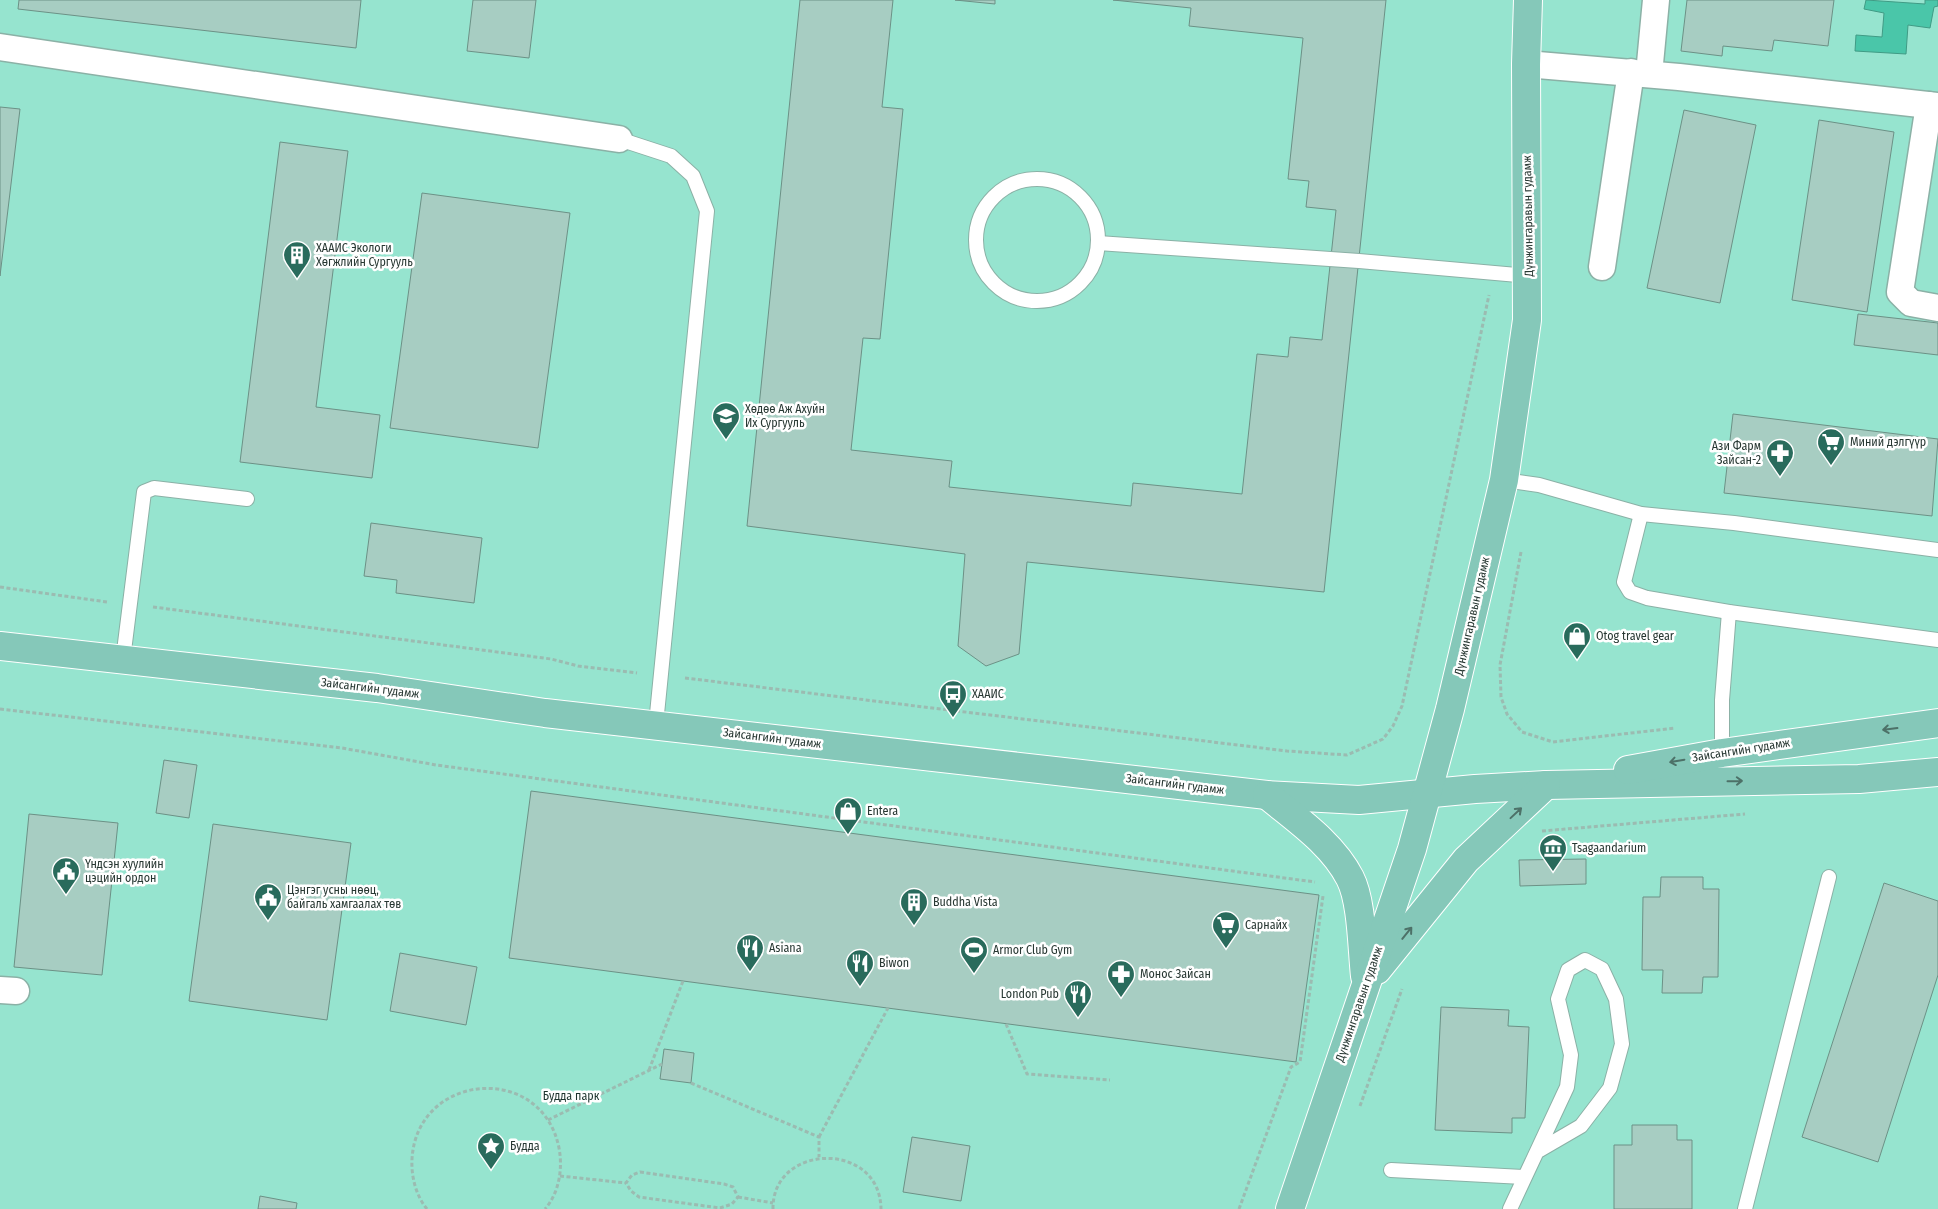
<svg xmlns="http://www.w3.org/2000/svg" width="1938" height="1209" font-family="'Fira Sans Condensed',sans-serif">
<rect width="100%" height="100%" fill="#d0f7eb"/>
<rect fill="#96e4cf" x="0" y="0" width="1938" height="1209"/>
<path fill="#4ac6a9" stroke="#409b85" d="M1866 0 1925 4V0H1938V6L1934 7 1930 28 1908 25 1906 54 1855 51 1856 35 1882 37 1884 13 1864 9Z"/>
<g fill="#a7cdc2" stroke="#6c9186">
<path d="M19 0H361L356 48 18 9Z"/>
<path d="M473 0H536L529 58 467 51Z"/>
<path d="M800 0H893L882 107 903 109 880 339 863 338 851 450 952 461 949 487 1131 506 1133 483 1242 494 1257 354 1288 357 1290 337 1322 340 1336 210 1306 207 1309 181 1288 179 1303 38 1189 26 1191 8 1113 0H1386L1324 592 1027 562 1019 654 986 666 958 646 965 554 747 526Z"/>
<path d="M955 0H995V4Z"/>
<path d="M1687 0H1834L1828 46 1774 40 1772 51 1723 46 1722 56 1681 51Z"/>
<path d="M0 107 20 109 0 276Z"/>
<path d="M1684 110 1756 125 1720 303 1647 288Z"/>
<path d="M1819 120 1894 132 1867 312 1792 300Z"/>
<path d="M280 142 348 151 316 407 380 415 372 478 240 462Z"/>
<path d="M422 193 570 213 538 448 390 428Z"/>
<path d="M1858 314 1938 323V355L1854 345Z"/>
<path d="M1733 414 1938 439 1932 516 1724 493Z"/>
<path d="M371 523 482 538 474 603 396 593 397 580 364 576Z"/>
<path d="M164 760 197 765 189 818 156 813Z"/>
<path d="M531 791 1319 895 1296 1062 509 958Z"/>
<path d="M29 814 118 823 102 975 14 967Z"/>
<path d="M213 824 351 843 327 1020 189 1001Z"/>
<path d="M1586 859V884L1520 886 1519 860Z"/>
<path d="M1661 877H1703V889H1719L1718 977H1703L1702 993H1662L1663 970H1642L1643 897H1660Z"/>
<path d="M1884 883 1938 901V975L1878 1162 1802 1137Z"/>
<path d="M400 953 477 967 466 1025 390 1011Z"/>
<path d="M1441 1007 1509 1010 1508 1026 1529 1027 1525 1118H1512V1133L1435 1130Z"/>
<path d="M664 1049 694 1053 691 1083 660 1079Z"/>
<path d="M1632 1125H1677V1140H1692V1209H1614V1145H1632Z"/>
<path d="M912 1137 970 1146 961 1201 903 1192Z"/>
<path d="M260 1196 297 1203 296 1209H258Z"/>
</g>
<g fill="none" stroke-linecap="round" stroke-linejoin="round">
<g stroke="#8bb1a6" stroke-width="16">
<g id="service">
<path d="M619 139 671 156 693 176 707 211 656 724"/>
<circle cx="1037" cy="240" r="61"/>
<path d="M1098 243 1359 261 1529 276"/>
<path d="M1504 480 1539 485 1641 514 1734 523 1938 550"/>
<path d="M1641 514 1624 582 1630 592 1647 598 1729 612 1938 640"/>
<path d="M123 659 144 492 154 488 247 499"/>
<path d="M1722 753V700L1729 612"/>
<path d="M1391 1170 1523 1177"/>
<path d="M1510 1209 1567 1087 1571 1055 1558 999 1568 970 1585 960 1602 969 1616 999 1622 1044 1610 1088 1581 1126 1538 1151"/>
<path d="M1745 1209 1829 877"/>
</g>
</g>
<g stroke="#8bb1a6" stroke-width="29">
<g id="minor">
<path d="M0 47 619 139"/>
<path d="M1526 64 1679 77 1938 106"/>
<path d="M1649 74 1656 0"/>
<path d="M1929 105 1900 292 1911 303 1938 308"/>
<path d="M1602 267 1631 72"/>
<path d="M0 990 16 991"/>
</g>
</g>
<g stroke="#fff" stroke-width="30">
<g id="primary">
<path d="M0 646 377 688 545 713 1267 795 1359 800 1475 789 1546 785 1859 779 1938 772"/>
<path d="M1628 770 1722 753 1938 723"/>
<path d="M1267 795C1296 819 1332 843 1350 878 1362 901 1362 949 1365 976"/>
<path d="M1377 970 1466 860 1546 785"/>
<path d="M1290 1209 1412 849 1450 709 1504 480 1527 320 1526 64 1528 0"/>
</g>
</g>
<g stroke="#9bbbb1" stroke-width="3" stroke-dasharray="4 2.5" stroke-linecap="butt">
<path d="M1521 552 1500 665 1501 697 1507 714 1522 732 1553 742 1675 728"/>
<path d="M0 587 107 602"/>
<path d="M153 607 551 659 578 666 637 673"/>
<path d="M685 678 1287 751 1347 755 1383 739 1393 726 1402 706 1489 295"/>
<path d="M0 709 342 748 436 765 1315 882"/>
<path d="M1542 831 1745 814"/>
<path d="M1006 1024 1027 1074 1110 1080"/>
<path d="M649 1070 683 981"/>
<path d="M691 1083 819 1137V1157"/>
<path d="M1360 1106 1402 989"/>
<path d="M548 1120 662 1064"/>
<path d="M819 1137 888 1008"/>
<path d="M640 1172 724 1184 733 1187 738 1197 732 1204 720 1208 639 1197 631 1191 626 1183 632 1175Z"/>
<path d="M560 1176 626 1183"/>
<path d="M738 1197 773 1203"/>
<path d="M427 1209C416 1196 411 1176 412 1159 417 1072 542 1062 559 1148 563 1169 559 1193 545 1209"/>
<path d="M773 1209C772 1143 880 1140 881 1209"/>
<path d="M1239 1209 1291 1067 1300 1062 1323 896"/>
</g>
<use href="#service" stroke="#fff" stroke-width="14"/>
<use href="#minor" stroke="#fff" stroke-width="26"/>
<use href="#primary" stroke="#85c8b9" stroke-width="28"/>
</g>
<defs><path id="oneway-shaft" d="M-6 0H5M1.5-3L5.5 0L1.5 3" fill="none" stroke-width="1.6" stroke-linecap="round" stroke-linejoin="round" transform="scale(1.25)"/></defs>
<g stroke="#4d7168">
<use href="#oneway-shaft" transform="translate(1890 729) rotate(173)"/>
<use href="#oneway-shaft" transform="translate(1677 761) rotate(170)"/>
<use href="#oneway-shaft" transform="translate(1735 781) rotate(-1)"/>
<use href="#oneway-shaft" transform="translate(1516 813) rotate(-43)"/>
<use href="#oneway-shaft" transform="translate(1407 933) rotate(-51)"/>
</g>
<defs>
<g id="building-pin" transform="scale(1.4375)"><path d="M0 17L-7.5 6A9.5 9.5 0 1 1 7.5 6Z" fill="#296b5c" stroke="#fff"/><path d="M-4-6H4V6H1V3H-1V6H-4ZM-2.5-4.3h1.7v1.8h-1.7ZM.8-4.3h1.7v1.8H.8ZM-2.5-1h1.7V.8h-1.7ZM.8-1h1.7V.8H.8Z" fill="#fff"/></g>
<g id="university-pin" transform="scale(1.4375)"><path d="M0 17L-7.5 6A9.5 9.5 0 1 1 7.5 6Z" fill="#296b5c" stroke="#fff"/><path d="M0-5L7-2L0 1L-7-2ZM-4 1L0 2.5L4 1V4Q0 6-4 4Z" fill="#fff"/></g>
<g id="supermarket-pin" transform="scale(1.4375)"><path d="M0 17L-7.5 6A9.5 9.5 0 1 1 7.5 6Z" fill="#296b5c" stroke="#fff"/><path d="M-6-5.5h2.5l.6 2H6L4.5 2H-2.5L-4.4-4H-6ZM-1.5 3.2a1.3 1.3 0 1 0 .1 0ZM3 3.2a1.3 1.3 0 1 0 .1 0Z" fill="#fff"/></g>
<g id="pharmacy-pin" transform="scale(1.4375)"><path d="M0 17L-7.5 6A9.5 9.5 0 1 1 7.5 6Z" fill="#296b5c" stroke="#fff"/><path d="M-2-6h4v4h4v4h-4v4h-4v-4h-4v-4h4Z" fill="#fff"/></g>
<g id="shop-pin" transform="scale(1.4375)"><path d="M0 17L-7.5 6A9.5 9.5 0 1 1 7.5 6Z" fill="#296b5c" stroke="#fff"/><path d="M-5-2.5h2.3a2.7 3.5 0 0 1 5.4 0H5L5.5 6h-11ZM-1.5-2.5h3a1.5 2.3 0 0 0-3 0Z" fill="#fff"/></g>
<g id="bus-pin" transform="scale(1.4375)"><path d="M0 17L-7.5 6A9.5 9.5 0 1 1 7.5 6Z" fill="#296b5c" stroke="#fff"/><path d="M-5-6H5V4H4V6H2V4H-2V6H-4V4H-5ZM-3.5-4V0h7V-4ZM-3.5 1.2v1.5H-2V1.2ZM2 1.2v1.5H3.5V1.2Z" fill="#fff"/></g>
<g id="museum-pin" transform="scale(1.4375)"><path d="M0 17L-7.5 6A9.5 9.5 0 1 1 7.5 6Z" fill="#296b5c" stroke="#fff"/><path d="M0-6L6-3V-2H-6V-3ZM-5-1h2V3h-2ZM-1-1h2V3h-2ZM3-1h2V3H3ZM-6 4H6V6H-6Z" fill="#fff"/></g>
<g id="civic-pin" transform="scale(1.4375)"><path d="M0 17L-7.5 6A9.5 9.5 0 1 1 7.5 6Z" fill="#296b5c" stroke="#fff"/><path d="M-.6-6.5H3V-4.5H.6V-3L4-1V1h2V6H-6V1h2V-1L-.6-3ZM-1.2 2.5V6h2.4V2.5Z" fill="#fff"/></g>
<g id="restaurant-pin" transform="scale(1.4375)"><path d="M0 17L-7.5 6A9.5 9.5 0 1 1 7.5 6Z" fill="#296b5c" stroke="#fff"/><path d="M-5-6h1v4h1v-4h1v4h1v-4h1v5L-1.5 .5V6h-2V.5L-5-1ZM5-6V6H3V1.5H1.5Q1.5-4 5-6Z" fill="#fff"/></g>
<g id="stadium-pin" transform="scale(1.4375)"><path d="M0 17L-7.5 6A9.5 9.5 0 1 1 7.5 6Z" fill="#296b5c" stroke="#fff"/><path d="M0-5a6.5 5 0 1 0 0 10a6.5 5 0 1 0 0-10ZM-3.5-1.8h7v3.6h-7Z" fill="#fff"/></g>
<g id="sight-pin" transform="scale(1.4375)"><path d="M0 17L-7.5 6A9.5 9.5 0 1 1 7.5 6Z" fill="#296b5c" stroke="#fff"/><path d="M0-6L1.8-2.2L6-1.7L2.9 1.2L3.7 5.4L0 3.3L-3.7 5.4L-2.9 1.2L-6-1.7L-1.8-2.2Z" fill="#fff"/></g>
</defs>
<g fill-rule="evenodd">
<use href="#building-pin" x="297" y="255"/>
<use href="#university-pin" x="726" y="416"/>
<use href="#supermarket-pin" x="1831" y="442"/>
<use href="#pharmacy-pin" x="1780" y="453"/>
<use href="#shop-pin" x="1577" y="636"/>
<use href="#bus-pin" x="953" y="694"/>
<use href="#shop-pin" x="848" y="811"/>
<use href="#museum-pin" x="1553" y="848"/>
<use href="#civic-pin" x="66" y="871"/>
<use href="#civic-pin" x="268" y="897"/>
<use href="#building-pin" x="914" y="902"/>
<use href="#supermarket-pin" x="1226" y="925"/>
<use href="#restaurant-pin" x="750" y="948"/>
<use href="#stadium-pin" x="974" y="950"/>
<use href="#restaurant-pin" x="860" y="963"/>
<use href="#pharmacy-pin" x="1121" y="974"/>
<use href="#restaurant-pin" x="1078" y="994"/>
<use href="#sight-pin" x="491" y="1146"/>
</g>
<g text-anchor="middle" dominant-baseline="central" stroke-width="5" stroke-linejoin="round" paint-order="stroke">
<g font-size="12" fill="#273732" stroke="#fff">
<text transform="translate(1528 216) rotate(-91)">Дүнжингаравын гудамж</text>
<text transform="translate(1472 616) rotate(-77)">Дүнжингаравын гудамж</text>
<text transform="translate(370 688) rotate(7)">Зайсангийн гудамж</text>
<text transform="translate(772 738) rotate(7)">Зайсангийн гудамж</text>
<text transform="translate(1741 750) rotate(-9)">Зайсангийн гудамж</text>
<text transform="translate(1175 784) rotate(7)">Зайсангийн гудамж</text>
<text transform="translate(1359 1004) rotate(-71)">Дүнжингаравын гудамж</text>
</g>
<g font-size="12" fill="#273732" stroke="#fff" text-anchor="start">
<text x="316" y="248">ХААИС Экологи<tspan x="316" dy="14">Хөгжлийн Сургууль</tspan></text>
<text x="745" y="409">Хөдөө Аж Ахуйн<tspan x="745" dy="14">Их Сургууль</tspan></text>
<text x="1850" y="442">Миний дэлгүүр</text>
<text x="1761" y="446" text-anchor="end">Ази Фарм<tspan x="1761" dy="14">Зайсан-2</tspan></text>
<text x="1596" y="636">Otog travel gear</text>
<text x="972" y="694">ХААИС</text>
<text x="867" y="811">Entera</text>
<text x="1572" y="848">Tsagaandarium</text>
<text x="85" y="864">Үндсэн хуулийн<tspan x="85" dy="14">цэцийн ордон</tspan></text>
<text x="287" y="890">Цэнгэг усны нөөц,<tspan x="287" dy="14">байгаль хамгаалах төв</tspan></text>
<text x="933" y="902">Buddha Vista</text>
<text x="1245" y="925">Сарнайх</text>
<text x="769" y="948">Asiana</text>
<text x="993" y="950">Armor Club Gym</text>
<text x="879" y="963">Biwon</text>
<text x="1140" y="974">Монос Зайсан</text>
<text x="1059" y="994" text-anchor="end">London Pub</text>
<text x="510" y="1146">Будда</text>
</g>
<g font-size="12" fill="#1d332d" stroke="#fff">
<text x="571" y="1096">Будда парк</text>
</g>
</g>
</svg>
